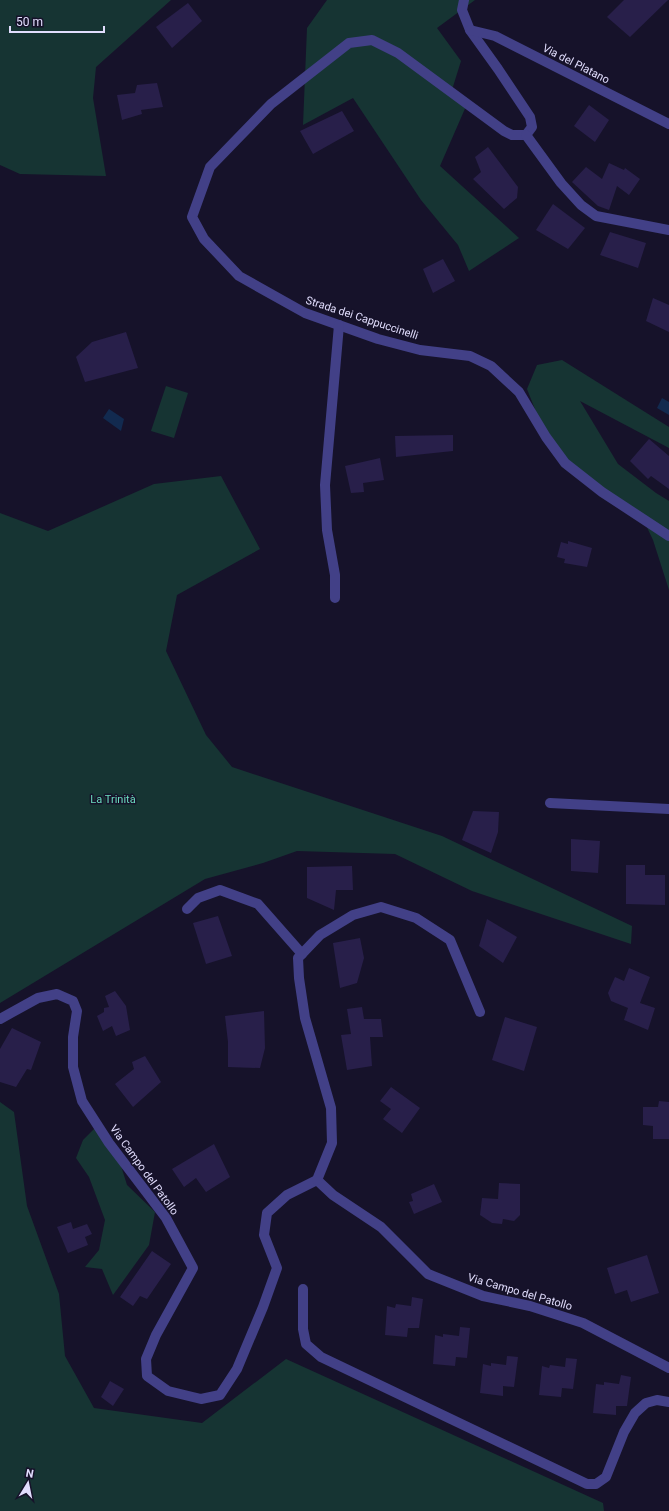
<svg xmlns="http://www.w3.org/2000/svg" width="669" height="1511" font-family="Roboto,sans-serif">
<rect width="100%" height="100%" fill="#16122a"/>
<g fill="#163433">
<path d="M0 0H171L96 67 93 98 106 176 20 174 0 165Z"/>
<path d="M327 0H475L437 28 461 61 451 93 467 104 440 166 519 238 469 271 458 245 421 200 353 98 303 125 307 28Z"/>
<path d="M562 360 669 427V448L580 401 618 464 656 493 669 501V590L653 540 643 519 565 463 546 437 527 389 537 365Z"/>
<path d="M166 386 188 393 174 438 151 431Z"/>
<path d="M221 476 260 549 177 595 166 651 206 735 232 767 442 836 632 926 631 944 472 891 395 854 297 851 263 863 205 879 0 1003V513L48 531 154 484Z"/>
<path d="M0 1102 14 1112 27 1206 59 1294 65 1356 94 1408 202 1423 286 1359 603 1503 604 1511H0Z"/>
<path d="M98 1125 117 1153 127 1185 155 1212 149 1245 113 1295 102 1269 85 1267 99 1250 105 1220 89 1177 76 1158 83 1140Z"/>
</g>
<g fill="#122a4f">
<path d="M662 398 669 402V415L657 408Z"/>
<path d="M109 409 124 419 121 431 103 418Z"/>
</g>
<g fill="#281f4a">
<path d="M624 0H668L630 37 607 17Z"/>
<path d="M188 3 202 21 172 48 156 27Z"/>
<path d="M157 83 163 107 141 110 142 114 122 120 117 95 135 93 137 85Z"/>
<path d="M589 105 609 120 595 142 574 126Z"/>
<path d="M342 111 354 131 313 154 300 131Z"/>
<path d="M488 147 518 187 517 198 504 209 473 179 481 172 475 157Z"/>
<path d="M609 163 624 170 625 168 640 179 629 195 617 186 609 210 598 206 572 182 586 167 602 179Z"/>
<path d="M553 204 585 228 568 249 536 230Z"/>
<path d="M610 232 646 243 638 268 600 255Z"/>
<path d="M443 259 455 281 433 293 423 269Z"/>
<path d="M653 298 669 305V332L646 321Z"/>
<path d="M126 332 138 368 85 382 76 357 92 342Z"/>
<path d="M453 435V451L396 457 395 436Z"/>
<path d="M649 439 669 456V489L651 476 648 479 630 461Z"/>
<path d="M380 458 384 480 363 483 364 492 351 493 345 466Z"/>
<path d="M568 541 592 548 587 567 564 563 565 559 557 557 561 542 568 544Z"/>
<path d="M473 811 499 812 498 832 491 853 462 840Z"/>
<path d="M571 839 600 841 598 873 571 871Z"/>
<path d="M626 865H645V875H665V905L626 904Z"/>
<path d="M352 866 353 890H336L334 910 307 898V867Z"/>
<path d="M218 916 232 956 206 964 193 923Z"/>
<path d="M487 919 517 937 503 963 479 946Z"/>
<path d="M360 938 364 958 357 983 340 988 333 943Z"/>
<path d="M629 968 650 977 640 1003 655 1008 648 1030 624 1020 628 1008 611 1001 608 993 615 977 624 981Z"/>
<path d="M115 991 126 1006 130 1030 116 1036 112 1026 103 1031 97 1016 104 1012V1008L109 1007 105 996Z"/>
<path d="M362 1007 364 1019H381L383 1037H370L372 1066 347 1070 341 1035 351 1034 347 1009Z"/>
<path d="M264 1011 265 1048 260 1068 228 1067V1042L225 1016Z"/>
<path d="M505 1017 537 1027 524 1071 492 1060Z"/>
<path d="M12 1028 41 1042 31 1070 27 1069 16 1087 0 1082V1049Z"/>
<path d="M145 1056 161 1082 133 1107 115 1084 134 1069 132 1062Z"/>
<path d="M391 1087 420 1108 402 1133 383 1119 391 1109 380 1101Z"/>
<path d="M659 1101 669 1102V1139H653V1126L643 1125V1107H658Z"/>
<path d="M214 1144 230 1177 206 1192 196 1178 184 1187 172 1169Z"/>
<path d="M499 1183 520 1184V1215L514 1221 503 1219 502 1224 492 1223 480 1215 482 1198 498 1199Z"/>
<path d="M434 1184 442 1202 414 1214 409 1202 413 1201 411 1194Z"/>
<path d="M71 1222 73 1229 87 1224 92 1234 85 1237 88 1245 68 1253 57 1227Z"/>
<path d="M152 1251 171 1264 147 1299 140 1296 133 1306 120 1297Z"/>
<path d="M647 1255 659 1293 631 1302 627 1290 615 1294 607 1268Z"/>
<path d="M412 1297 423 1299 419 1328H408L407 1337 385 1335 387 1306 395 1308 396 1304 411 1306Z"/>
<path d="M460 1327 470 1328 467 1358 456 1357 455 1366 433 1364 435 1335 443 1337V1334L459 1336Z"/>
<path d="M507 1356 518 1357 514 1387 503 1386V1396L480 1393 483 1364 491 1366V1363L506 1365Z"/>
<path d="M566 1358 577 1359 573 1389 562 1388 561 1397 539 1395 542 1366 549 1368 550 1365 565 1367Z"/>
<path d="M621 1375 631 1377 627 1406H616V1415L593 1413 596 1384 604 1385V1382L619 1384Z"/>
<path d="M110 1381 124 1389 113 1406 101 1397Z"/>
</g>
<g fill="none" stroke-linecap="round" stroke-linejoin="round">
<g stroke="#424087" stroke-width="10">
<path d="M464 0 462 10 470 30 498 69 530 117 532 127 526 135"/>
<path d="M470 30 495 36 669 124"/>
<path d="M526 135H512L504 131 398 53 372 40 349 43 271 104 210 167 192 217 204 239 239 276 305 313 378 339 420 350 470 356 491 366 519 392 546 437 565 463 602 492 669 536"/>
<path d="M526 135 561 183 581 205 596 216 669 230"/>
<path d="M335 598V575L327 530 325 485 339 325"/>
<path d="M550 803 669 809"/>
<path d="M187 909 198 898 220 890 258 904 302 954"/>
<path d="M0 1019 38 998 57 994 73 1001 77 1011 73 1037V1067L82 1101 109 1143 166 1218 193 1268 156 1335 146 1359 147 1376 168 1391 201 1399 220 1395 237 1369 263 1307 277 1268 264 1235 267 1213 287 1195 317 1180 333 1195 381 1227 428 1274 483 1296 530 1306 583 1323 669 1368"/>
<path d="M317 1180 332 1143 331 1108 305 1018 299 978 298 958 320 935 353 915 381 907 416 918 450 940 480 1012"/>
<path d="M303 1289V1329L306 1344 321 1357 587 1484H596L606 1477 624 1432 635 1413 646 1403 657 1400 669 1402"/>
</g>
</g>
<g text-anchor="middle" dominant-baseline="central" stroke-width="3" stroke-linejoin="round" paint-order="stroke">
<g font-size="11" fill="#e1ddfd" stroke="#16122a">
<text transform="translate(576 64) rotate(27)">Via del Platano</text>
<text transform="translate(362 318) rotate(18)">Strada dei Cappuccinelli</text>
<text transform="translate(144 1170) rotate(54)">Via Campo del Patollo</text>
<text transform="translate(520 1292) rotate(16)">Via Campo del Patollo</text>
</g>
<g font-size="11" fill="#6bdbbe" stroke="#16122a">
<text x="113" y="799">La Trinità</text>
</g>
</g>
<g transform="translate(28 1483) rotate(10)" stroke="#16122a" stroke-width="3" paint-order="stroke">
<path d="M0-3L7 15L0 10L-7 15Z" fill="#e1ddfd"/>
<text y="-6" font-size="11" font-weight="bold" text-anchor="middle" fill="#e1ddfd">N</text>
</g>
<path d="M10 26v6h94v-6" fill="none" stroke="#e1ddfd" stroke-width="2"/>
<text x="16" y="26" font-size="12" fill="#e1ddfd" stroke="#16122a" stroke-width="3" paint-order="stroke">50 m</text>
</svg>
